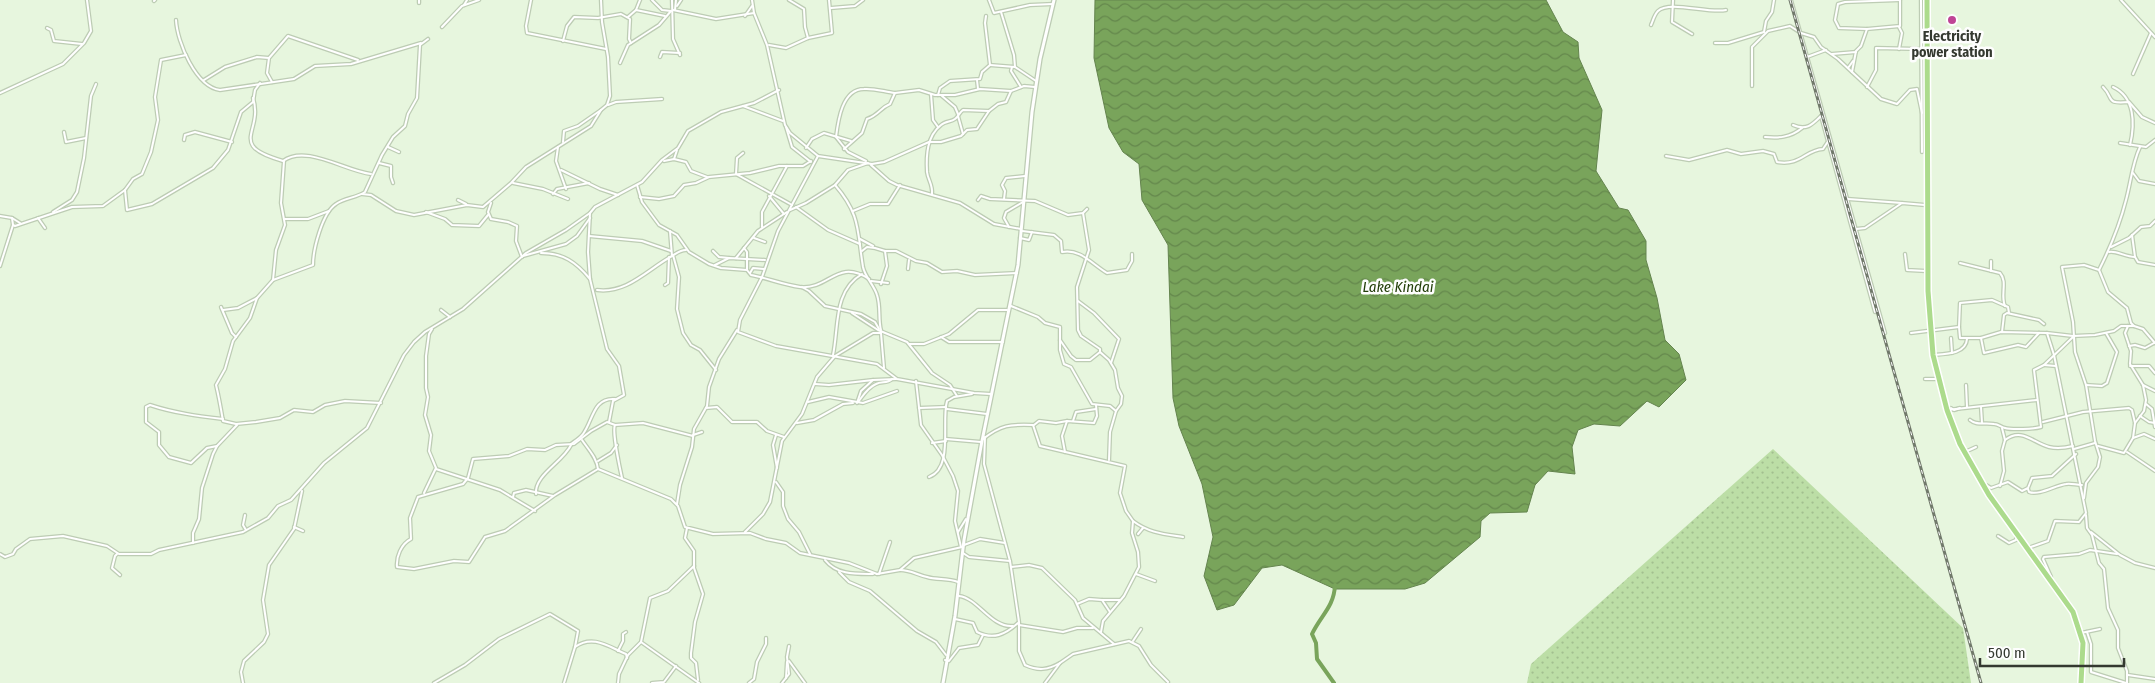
<svg xmlns="http://www.w3.org/2000/svg" width="2155" height="683" font-family="'Fira Sans Condensed',sans-serif">
<defs>
<pattern id="grass-dots" width="8" height="8" patternUnits="userSpaceOnUse" patternTransform="scale(1.25)"><rect width="8" height="8" fill="#bcdea6"/><path d="M2 2h.1M6 6h.1" fill="none" stroke="#a2bf8f" stroke-width="1.8" stroke-linecap="round"/></pattern>
<pattern id="water-waves" width="16" height="10" patternUnits="userSpaceOnUse" patternTransform="scale(1.25)"><rect width="16" height="10" fill="#79a45b"/><path d="M0 5q4-4 8 0t8 0" fill="none" stroke="#64874c"/></pattern>
</defs>
<rect width="100%" height="100%" fill="#e7f6de"/>
<path fill="url(#grass-dots)" d="M1773 449 1963 628 1971 683H1527L1531 664Z"/>
<path fill="url(#water-waves)" stroke="#64844e" d="M1095 0H1546L1563 32 1578 42 1579 58 1602 110 1596 171 1619 208 1628 210 1646 241V260L1657 298 1665 340 1679 354 1686 380 1659 407 1647 401 1620 426 1594 424 1578 430 1572 447 1575 474 1548 471 1535 485 1527 512 1490 513 1481 521 1480 537 1425 583 1405 589H1335L1282 565 1262 568 1234 605 1217 610 1204 576 1213 537 1202 484 1179 426 1173 398 1168 245 1142 200 1139 164 1123 152 1109 128 1094 58Z"/>
<g fill="none" stroke-linecap="round" stroke-linejoin="round">
<path stroke="#79a45b" stroke-width="4" d="M1334 683 1317 659 1316 643 1312 634C1321 615 1334 607 1335 585"/>
<g stroke="#bdccb4" stroke-width="4.5">
<g id="minor">
<path d="M419 0V3"/>
<path d="M531 0 526 26 527 33 606 49"/>
<path d="M652 0 662 10 671 11"/>
<path d="M672 0 673 39 680 55"/>
<path d="M752 0 754 13 767 45 785 125 790 133 818 156 872 164 884 162 929 142H941L961 136 967 130 977 129 989 111"/>
<path d="M789 0 804 9 805 27 808 38"/>
<path d="M989 0 994 13 1030 5 1053 4"/>
<path d="M1673 0 1672 22 1692 34"/>
<path d="M1791 0 1885 333"/>
<path d="M1921 0 1922 152"/>
<path d="M2121 0 2155 37"/>
<path d="M154 1 155 0"/>
<path d="M464 5 467 0"/>
<path d="M677 6 681 0"/>
<path d="M831 8 855 6 863 0"/>
<path d="M636 10 640 0"/>
<path d="M673 10 716 19 754 13"/>
<path d="M675 10 676 0"/>
<path d="M1001 12 1014 55 1015 67 1036 81"/>
<path d="M745 16 752 6"/>
<path d="M628 17 636 10 665 16"/>
<path d="M176 20C177 42 196 87 220 90L294 79 315 66 351 64 421 43"/>
<path d="M1651 25C1653 21 1654 15 1658 11 1669 0 1709 14 1726 10"/>
<path d="M442 27 462 6 479 0"/>
<path d="M47 28 51 30 54 41 82 44"/>
<path d="M1867 29 1839 28 1835 20 1838 4 1845 2 1900 0"/>
<path d="M1764 32 1766 21 1772 12 1774 0"/>
<path d="M563 41 567 26 574 17 598 18 621 14 630 19 629 39 631 43"/>
<path d="M1715 43H1728L1764 32"/>
<path d="M769 45 786 48 808 38 832 33 829 0"/>
<path d="M1899 49 1902 33 1899 27"/>
<path d="M1832 54 1856 52"/>
<path d="M660 57 662 52 680 53"/>
<path d="M1807 57 1826 50"/>
<path d="M620 63 628 45 659 25 671 11"/>
<path d="M990 65 1015 67"/>
<path d="M1012 67 1011 71 1021 87"/>
<path d="M1848 68 1853 61"/>
<path d="M1852 72 1856 51 1861 46 1867 29 1900 26V0"/>
<path d="M2133 74 2151 33"/>
<path d="M204 80 225 67 257 57 269 58"/>
<path d="M977 80 978 89"/>
<path d="M272 82 267 73 269 58 288 36 358 60"/>
<path d="M1752 86V47L1768 31 1790 26 1801 33 1814 37 1821 47 1838 59 1881 99 1897 104 1910 90 1917 89 1922 113"/>
<path d="M1867 87 1876 70V48L1921 49"/>
<path d="M2103 87C2115 99 2104 104 2129 102L2142 117 2155 123"/>
<path d="M2113 87C2135 97 2135 124 2130 145"/>
<path d="M0 93 63 64 84 43 91 31 87 0"/>
<path d="M931 94 933 120 938 127"/>
<path d="M938 95 940 88 950 81 980 79 982 72 990 65 985 23 986 16"/>
<path d="M942 96 955 107 958 114"/>
<path d="M253 98C264 132 226 145 283 161 306 144 345 171 371 174"/>
<path d="M608 105 616 102 662 99"/>
<path d="M743 106 783 121"/>
<path d="M958 116 963 134"/>
<path d="M1821 116 1875 312"/>
<path d="M1793 125C1806 131 1812 125 1821 116"/>
<path d="M786 127 792 147 811 162"/>
<path d="M64 132 66 142 86 138"/>
<path d="M1765 137C1778 138 1790 138 1802 128"/>
<path d="M184 140 185 135 195 132 232 142"/>
<path d="M563 142 564 131 578 126 601 110"/>
<path d="M2120 143 2146 147 2155 140"/>
<path d="M388 147 399 152"/>
<path d="M558 147 556 161 566 189"/>
<path d="M806 148 812 139 824 133 851 141"/>
<path d="M844 149 862 133 867 119C879 115 880 108 890 104L895 93 919 90 935 95H955L980 89 1011 91 1024 86 1035 87"/>
<path d="M743 153 737 158 736 174 792 205"/>
<path d="M818 156 778 231 762 277 740 320 738 332 776 346 877 364 897 379 974 393 991 394"/>
<path d="M1666 156 1689 160 1727 150 1741 154 1763 151 1774 154 1777 162C1801 166 1805 150 1823 149L1829 140"/>
<path d="M674 159 677 150"/>
<path d="M664 161 674 159 686 162 691 171 707 177"/>
<path d="M866 161 848 152 836 137C838 121 842 89 864 89 874 88 885 92 895 93"/>
<path d="M379 163 391 166V177L393 183"/>
<path d="M871 165 889 181 897 185 960 203 994 224 1021 229"/>
<path d="M561 170 600 189 618 195"/>
<path d="M2133 173 2139 181 2155 184"/>
<path d="M513 183 543 189 568 199"/>
<path d="M637 185 642 202 659 225 677 235 689 252 709 264 721 268 747 270 751 275C767 278 784 285 800 287 829 290 837 258 869 279"/>
<path d="M835 185C861 215 857 231 863 267 865 277 874 285 877 295 881 307 878 319 881 330"/>
<path d="M125 190 127 210 152 204 213 168 228 150 241 112 253 102 255 90 260 83"/>
<path d="M362 194 371 195 396 211 414 215 467 205 483 207 511 183 526 167 591 126 601 110 607 105 610 96 608 57 602 22 601 0"/>
<path d="M553 194 557 189 589 183"/>
<path d="M932 194C933 185 928 180 927 172 926 155 927 136 941 125 945 121 951 122 955 119 959 116 959 113 963 110L989 111 998 104 1006 102 1011 91"/>
<path d="M769 196 784 214"/>
<path d="M640 197 659 199 674 196 684 185 696 183 709 177 750 173 779 166H803L811 161"/>
<path d="M1004 199 1005 191 1002 185 1006 178 1025 176"/>
<path d="M1848 199 1902 203"/>
<path d="M458 200 466 204"/>
<path d="M978 200 981 196 990 199 1035 201 1068 215 1083 213 1087 209"/>
<path d="M491 203 488 212 491 219 508 222 517 226 516 241 522 257"/>
<path d="M796 207 828 230 860 244"/>
<path d="M790 210 806 203 835 185 848 170 868 163"/>
<path d="M853 211 870 204H888L900 185"/>
<path d="M53 212 72 200 77 192 84 158 91 96 96 84"/>
<path d="M426 212 445 219 452 225 479 226 488 215"/>
<path d="M590 213 588 252 590 279 607 349 619 366 624 395 613 401 609 422"/>
<path d="M1083 213 1089 250 1077 287 1078 330 1081 336 1100 349V352"/>
<path d="M0 216 12 218 13 225 15 226 72 207 103 206 125 190 133 179 142 174 151 152 158 120 155 97 161 60 186 55"/>
<path d="M12 218 20 223"/>
<path d="M38 218 45 228"/>
<path d="M285 219H308L329 211"/>
<path d="M762 227V212L787 166"/>
<path d="M1009 227 1004 218 1006 212 1023 202"/>
<path d="M1856 229 1865 228 1902 203 1925 205"/>
<path d="M670 231 672 256"/>
<path d="M1022 231 1054 235 1061 241 1062 252C1080 248 1093 265 1107 273L1127 270 1132 261V254"/>
<path d="M2132 235 2135 257"/>
<path d="M589 236 642 241 671 251"/>
<path d="M754 238 765 242"/>
<path d="M1020 238 1029 240 1032 232"/>
<path d="M860 239 873 246"/>
<path d="M2111 247 2129 238 2141 227 2150 226 2155 221"/>
<path d="M744 248 747 252V270"/>
<path d="M713 251 719 257 729 258"/>
<path d="M862 251 867 247 875 248 885 251H896L916 261 927 263 942 272 957 271 975 275 1017 273"/>
<path d="M2109 252C2115 250 2126 257 2135 257L2138 262 2155 265"/>
<path d="M541 253C563 253 576 262 590 279"/>
<path d="M1905 254 1907 270 1926 271"/>
<path d="M673 255 679 277 677 309 683 333 691 345 700 350 716 370"/>
<path d="M523 256 566 244 577 236 590 218"/>
<path d="M736 258 758 231 787 212"/>
<path d="M1991 261V271"/>
<path d="M1960 263 2000 273C2008 282 2000 295 2005 306"/>
<path d="M715 265 729 258 765 260"/>
<path d="M0 266 13 225"/>
<path d="M908 269 909 260"/>
<path d="M2099 270C2110 248 2120 224 2126 200 2131 182 2132 164 2140 147"/>
<path d="M750 273 753 268 764 269"/>
<path d="M273 280 276 250 285 225 281 203 284 161"/>
<path d="M871 281 888 283"/>
<path d="M881 284 887 266 885 251"/>
<path d="M665 285 668 283 669 257"/>
<path d="M802 287 809 291 825 306 861 314 875 322 879 329"/>
<path d="M597 290C627 294 648 269 672 256 677 253 680 250 686 250"/>
<path d="M1078 301 1094 313 1119 339 1111 363"/>
<path d="M1011 306 1038 317 1045 323 1060 327V340L1071 356 1076 360H1090L1100 352 1109 360 1115 370 1118 388 1122 396 1121 404 1116 411 1110 432 1109 460"/>
<path d="M221 307 232 333 236 337"/>
<path d="M223 310 238 308 257 298"/>
<path d="M441 310 450 317"/>
<path d="M852 313 878 330 907 342 932 373 950 385 957 396"/>
<path d="M2128 326 2125 333 2131 351 2130 364 2143 385 2146 400 2144 411 2135 423"/>
<path d="M1959 327 1960 338H1981L2001 332 2047 333 2073 336 2095 335 2114 331 2121 326H2134L2143 329 2155 343"/>
<path d="M2002 332 2004 315 2007 313 2039 320 2044 324"/>
<path d="M881 333 884 368"/>
<path d="M1911 333 1959 327 1960 303 1992 300 2008 307 2009 313"/>
<path d="M941 337 949 342H1003"/>
<path d="M1951 338 1952 353"/>
<path d="M1981 338 1984 353 2018 345 2026 347 2039 333"/>
<path d="M1060 340V350L1064 364 1071 367 1092 404 1110 406 1116 411"/>
<path d="M909 344H924L949 334 978 310H1007"/>
<path d="M2129 346 2135 345 2145 348 2154 343"/>
<path d="M833 355C839 327 833 291 862 274"/>
<path d="M1933 355C1946 354 1966 354 1967 339"/>
<path d="M2044 365 2056 366"/>
<path d="M2130 366H2149L2155 373"/>
<path d="M1925 379H1938"/>
<path d="M916 381 921 425 942 455 953 476 958 491 955 521 961 547"/>
<path d="M815 384 829 385 873 380"/>
<path d="M1966 385 1967 407"/>
<path d="M2086 385 2102 386 2107 383 2117 352 2106 333"/>
<path d="M2143 385 2155 391"/>
<path d="M808 402 829 397 863 403 897 391"/>
<path d="M858 402C863 396 867 388 876 384 882 381 887 384 892 379"/>
<path d="M381 403 345 401 325 405 313 412 294 410 280 418 256 422 236 424 223 421C221 409 219 397 216 385L225 369 233 341 250 318 257 298 273 280 313 265C313 250 322 213 336 204 344 198 356 198 365 192L382 155 393 137 405 126 408 114 417 98 420 45 428 39"/>
<path d="M857 403 861 391 873 380 896 379"/>
<path d="M2146 404 2152 409 2155 427"/>
<path d="M1981 407 1982 423"/>
<path d="M706 408 717 407 732 422H757L767 431 784 437"/>
<path d="M919 408 946 407"/>
<path d="M1951 408 1954 410 1960 408"/>
<path d="M947 409 987 414"/>
<path d="M1947 410 2037 400"/>
<path d="M2140 416 2149 422 2155 423"/>
<path d="M1970 420C1977 426 1985 422 1994 424 1998 424 2001 427 2005 428 2012 430 2034 429 2041 427L2034 370 2044 365 2073 337"/>
<path d="M1073 421 1076 412 1096 409"/>
<path d="M2043 422 2083 412 2129 408 2132 410 2135 423 2133 438"/>
<path d="M797 423 814 420 843 404 853 403"/>
<path d="M615 425C612 431 620 469 622 478"/>
<path d="M1034 425 1039 421 1056 423 1067 421 1094 423 1097 416 1096 405"/>
<path d="M693 435 702 432"/>
<path d="M776 435 773 445 777 468"/>
<path d="M693 436 643 423 615 425 607 422 591 431 574 444 556 445 545 450 527 449 509 456 473 459 468 478 463 484 418 497 410 518 411 539C401 544 396 557 397 567L414 569 454 561 469 562 485 537 505 531 555 495 598 469 671 499 678 506 685 527 713 534 750 533 766 539 786 543 800 553 849 563 877 574"/>
<path d="M985 437 984 464 1010 561 1019 622V651L1025 665C1038 671 1048 670 1060 663"/>
<path d="M946 439 981 442"/>
<path d="M983 439C1001 425 1010 424 1033 425L1040 446 1125 466 1120 493 1126 511 1133 521 1132 533 1138 552 1139 567 1124 596 1103 621 1101 632"/>
<path d="M582 440C588 449 597 458 598 469"/>
<path d="M2005 440C2022 427 2033 443 2049 447 2057 449 2065 448 2073 446"/>
<path d="M932 443 946 441"/>
<path d="M571 444C575 441 580 438 583 434 593 421 593 397 615 399"/>
<path d="M217 446 207 448 191 463 169 457 159 445V432L146 422V407L150 405C174 413 198 416 223 419"/>
<path d="M2098 446 2124 453 2133 438 2144 434 2155 439"/>
<path d="M2074 449 2095 443"/>
<path d="M1065 452 1062 436 1067 421"/>
<path d="M1965 452 1976 447"/>
<path d="M2127 452 2155 471"/>
<path d="M598 461 611 453 617 445"/>
<path d="M436 469 500 490 535 511"/>
<path d="M929 477C954 468 941 421 947 401L954 397 972 394"/>
<path d="M776 482 783 492V506L788 519 799 532 810 554"/>
<path d="M1986 485 1991 488 2008 482 2022 491 2028 488 2032 478 2052 476 2076 454"/>
<path d="M2000 486 2004 471 2002 451 2005 440 2002 428"/>
<path d="M2028 489 2029 492C2039 496 2056 485 2066 484 2071 483 2076 485 2082 485"/>
<path d="M424 493 436 468 429 451 431 435 425 415 428 397 426 388V356L429 334 432 329"/>
<path d="M536 494C534 475 563 462 571 445"/>
<path d="M513 497 514 493 526 490 553 496"/>
<path d="M2084 498 2086 483 2098 467 2100 457 2095 441 2086 385 2075 352 2073 322 2062 267 2084 265 2099 270 2108 292 2127 308 2131 323 2134 326"/>
<path d="M677 504 680 485 692 447 694 429 707 406 709 387 719 359 737 330"/>
<path d="M245 515 243 525 246 530"/>
<path d="M2086 515 2087 528 2092 535 2099 563 2104 569 2108 608 2118 630V648L2127 671V683"/>
<path d="M1133 521C1149 533 1164 534 1183 537"/>
<path d="M294 527 303 531"/>
<path d="M687 528 685 538 694 551V568L703 594 695 622 691 653V658L696 663 698 680"/>
<path d="M745 532 763 514 770 502 782 441 802 414 817 377 835 356 873 333H881"/>
<path d="M958 532 966 519"/>
<path d="M2091 532 2120 555 2135 563 2155 568"/>
<path d="M1138 534 1143 528"/>
<path d="M1998 536 2009 543 2016 540 2017 535"/>
<path d="M193 543V533L199 519 202 488 213 454 217 446 237 425"/>
<path d="M964 545 980 539 1005 543"/>
<path d="M2028 548 2048 541 2055 521 2079 522 2086 513 2054 355 2047 333"/>
<path d="M963 553 969 557 1010 561"/>
<path d="M0 554 5 557 13 554 16 549 30 539 63 536 107 546 119 554H151L159 550 243 532 268 518 278 506 291 500 324 463 367 428 404 355 414 342 425 332 463 309 526 253 566 230 590 213 595 207 642 182 662 160 678 148 688 131 721 112 754 103 779 90"/>
<path d="M117 554 115 556 112 568 120 575"/>
<path d="M825 560C837 575 855 574 873 574"/>
<path d="M1011 567 1029 565 1042 568 1075 600 1083 618 1114 644"/>
<path d="M900 570C911 570 917 575 927 577 937 580 948 578 958 582"/>
<path d="M839 572 849 582 870 591 917 631 936 642 946 655"/>
<path d="M877 574 900 570 914 558 962 547"/>
<path d="M879 574 890 542"/>
<path d="M1136 574 1155 581"/>
<path d="M2051 577 2043 559 2044 557 2079 554 2090 550 2117 554"/>
<path d="M959 596C978 598 991 628 1013 626"/>
<path d="M1102 600H1120"/>
<path d="M1077 604 1089 599 1102 600 1110 612"/>
<path d="M955 619 973 623 977 632C993 640 1005 635 1018 623"/>
<path d="M1019 625 1063 632 1077 628H1093"/>
<path d="M2087 632 2091 644V672L2126 683"/>
<path d="M2081 633 2100 629"/>
<path d="M1133 641 1141 629"/>
<path d="M641 642 699 683"/>
<path d="M618 651 623 641V634L626 632"/>
<path d="M945 660 949 661 959 648 978 645 983 635"/>
<path d="M789 661 805 683"/>
<path d="M2128 675 2155 679"/>
<path d="M786 678 787 662"/>
<path d="M243 683 241 672 244 661 264 642 268 634 263 600 269 565 294 529 302 491"/>
<path d="M434 683 465 665 499 639 550 614 578 631 575 647"/>
<path d="M564 683 575 647C593 634 609 647 626 654L627 658"/>
<path d="M618 683 619 674 628 655 641 642 650 598 668 591 694 566"/>
<path d="M652 683 664 682 676 666"/>
<path d="M749 683 754 679 757 662 766 644V638"/>
<path d="M782 683 789 674 787 657 789 646"/>
<path d="M1045 683 1060 663 1073 654 1129 641 1139 646 1151 665 1168 682"/>
</g>
</g>
<g stroke="#bdccb4" stroke-width="5.5">
<path id="tertiary" d="M943 683 955 616 964 540 982 441 1018 265 1032 112 1040 59 1054 0"/>
</g>
<g stroke="#fff" stroke-width="8">
<path id="trunk" d="M1927 0 1928 291 1933 355 1947 410 1960 444 1989 495 2073 612 2083 643 2081 683"/>
</g>
<use href="#minor" stroke="#fff" stroke-width="2"/>
<use href="#tertiary" stroke="#fff" stroke-width="3"/>
<use href="#trunk" stroke="#acdb8c" stroke-width="5"/>
<g stroke="#71796b" stroke-width="3">
<path id="rail" d="M1790 0 1981 683"/>
</g>
<use href="#rail" stroke="#fefefe" stroke-width="1" stroke-dasharray="4" stroke-linecap="butt"/>
</g>
<circle fill="#bf4495" stroke="#fefefe" stroke-width="2" cx="1952" cy="20" r="5"/>
<g text-anchor="middle" dominant-baseline="central" stroke-width="5" stroke-linejoin="round" paint-order="stroke">
<g font-size="14" font-weight="bold" fill="#343930" stroke="#fefefe">
<text x="1952" y="36">Electricity<tspan x="1952" dy="16">power station</tspan></text>
</g>
<g font-size="15" font-style="italic" fill="#233f0a" stroke="#fefefe">
<text x="1398" y="287">Lake Kindai</text>
</g>
</g>
<path d="M1980 658v8h144v-8" fill="none" stroke="#343930" stroke-width="2.5"/>
<text x="1988" y="658" font-size="15" fill="#343930" stroke="#fefefe" stroke-width="4" paint-order="stroke">500 m</text>
</svg>
